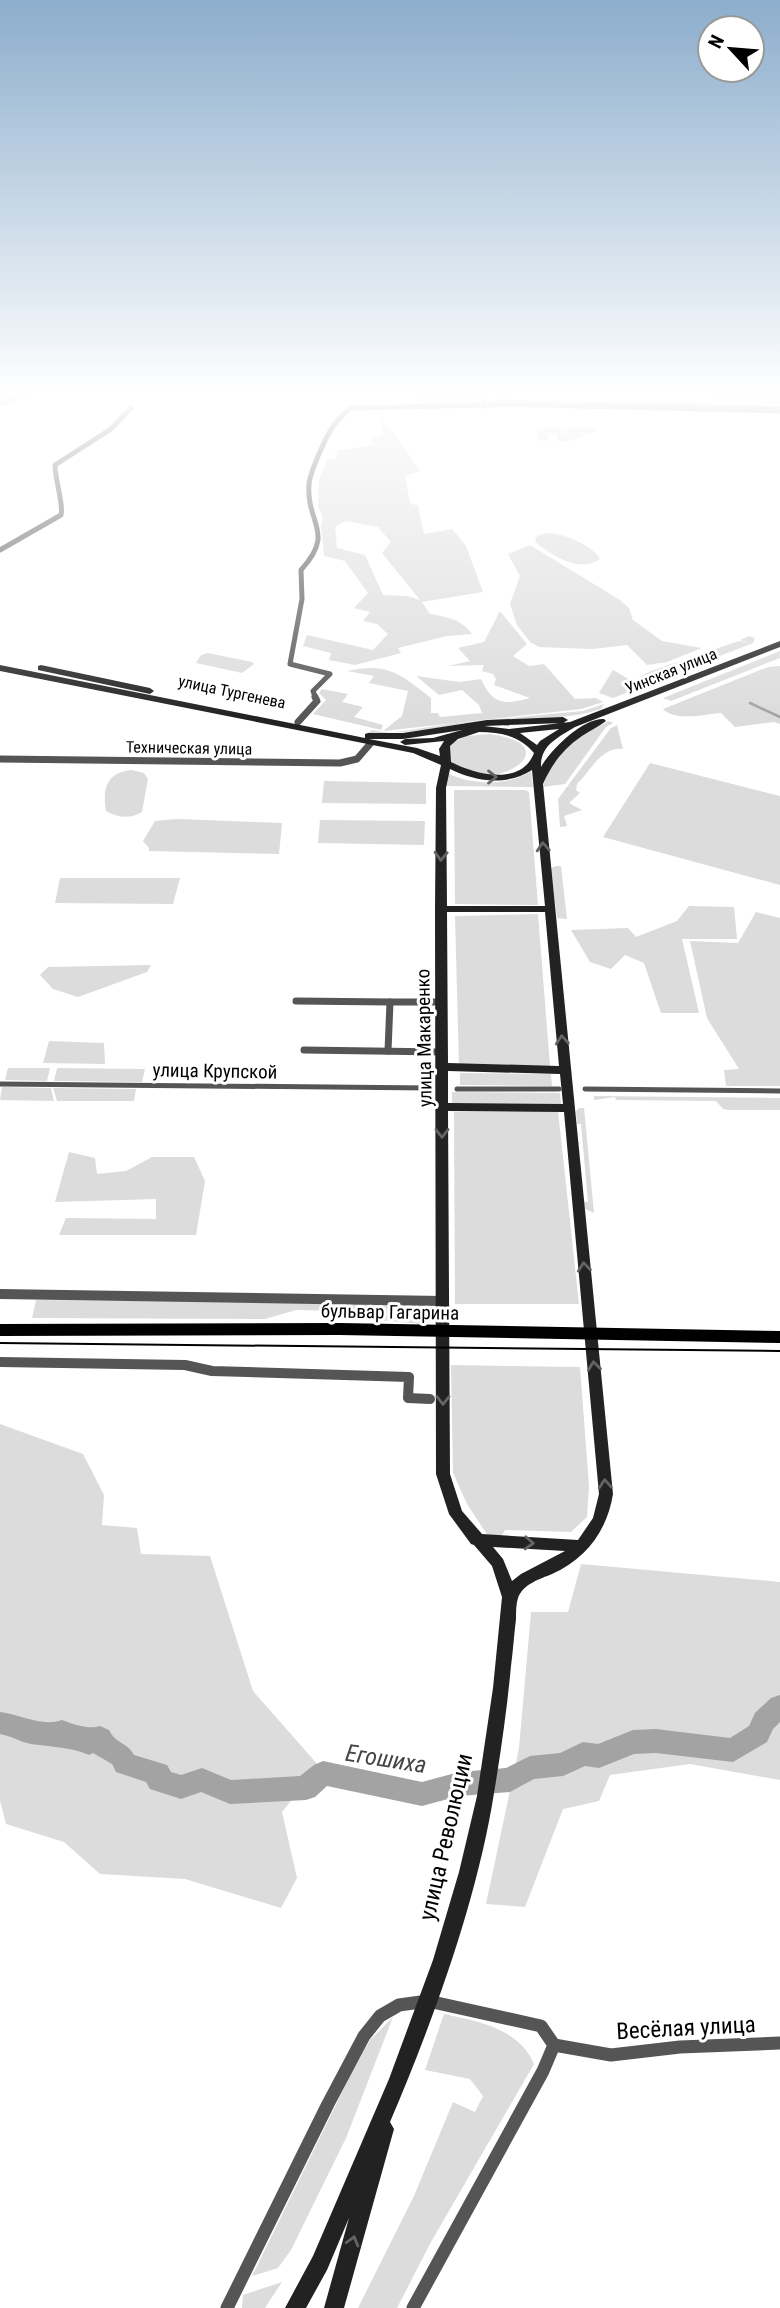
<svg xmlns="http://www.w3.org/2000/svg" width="780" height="2308" font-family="'Roboto Condensed',sans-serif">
<rect width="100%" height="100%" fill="#fff"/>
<g fill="#dcdcdc" fill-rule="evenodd">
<path d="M410 395H480L481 399 472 402 477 397 475 396 468 403 423 404Z"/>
<path d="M707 395H780V408L764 407 762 403H758L759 407 609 405V400L743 403 713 401Z"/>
<path d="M379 417 397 437 420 471 405 476 410 503 418 506 424 534 452 529 466 546 483 592 422 602 430 614C447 617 461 619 472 634L447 636 398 648 401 653 355 665 329 660 331 653 303 646 307 635 373 650 388 634 377 624 363 621 370 612 354 608 368 593 345 561 324 556 321 525 323 518 318 507 319 481 327 459H335L338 454 334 451 374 445 371 437 383 436ZM346 521 378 527 391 542 382 553 420 600 408 596 383 595 365 555 337 548 335 527Z"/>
<path d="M552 427 566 429 560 440 568 429 593 427 598 430 570 441H557V434L549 433 548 441 537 440 538 431Z"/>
<path d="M547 533C563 533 592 545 600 559 580 574 552 555 535 542L537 536Z"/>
<path d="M530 545 620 600 629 608 633 620 662 641 702 648 667 662 647 665 627 645 592 649 539 647 530 642 517 625 510 604 520 576 508 554Z"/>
<path d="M500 611 527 644 513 656 529 666 544 664 575 699 596 698 603 702 581 709 383 731 402 716 408 691 369 683 374 676 347 671C388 662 400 674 431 698V713H438L440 717 482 713 479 705 462 690 439 695 416 676 460 682 481 679C493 705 504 705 530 698L494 685 496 679 493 674 482 671 484 665 448 666 470 661 458 648 484 642Z"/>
<path d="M749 636 755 638 753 643 613 698 599 693 613 670 632 681 651 671 739 641 751 643 740 640Z"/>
<path d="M780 651V658L671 701 663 698Z"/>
<path d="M208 653 252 662 254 664 242 673 196 663 201 655Z"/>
<path d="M780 666V724L774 722 735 727 721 713C705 714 675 722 663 709L768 667Z"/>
<path d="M322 689 348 694 342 702 363 707 354 717 383 725 381 730 313 714 326 700 319 693Z"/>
<path d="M604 704 601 709C565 721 529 717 492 720 450 724 410 735 367 733L372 730 390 733 456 723 583 711Z"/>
<path d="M609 721 613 723 606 727 565 784 543 787C552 753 578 736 609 721Z"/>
<path d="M617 725 623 749C601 747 592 769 577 784L576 790 580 793 569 803 582 810 564 816 567 826 560 827 558 799 611 728Z"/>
<path d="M490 734C578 746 481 804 447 758L449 745 466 736Z"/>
<path d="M650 763 780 796V885L603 837Z"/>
<path d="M132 770 144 773 148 779 142 812C131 819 118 818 106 811 102 788 107 772 132 770Z"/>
<path d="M531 771 533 787 444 786 447 773C472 785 507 787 531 771Z"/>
<path d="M324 781 426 783V804L322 803Z"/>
<path d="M454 790H525L529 792 538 905 455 904Z"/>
<path d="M177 819 282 823 279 854 149 851V848L143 841 155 821Z"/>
<path d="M320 820 425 821 424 845 318 843Z"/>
<path d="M556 866H561L567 919 557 918 551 872V868Z"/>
<path d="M60 878H180L173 904 55 903Z"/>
<path d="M689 906 734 907 737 939H682L699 1013H661L644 963 625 955 611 969 590 962 571 930 628 928 636 937 677 921Z"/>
<path d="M756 912 780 918V1086H726L724 1070 739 1069 707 1018 690 941 738 943Z"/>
<path d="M538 914 550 1066H459L455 916Z"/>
<path d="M151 965 147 972 78 997 53 989 40 975 48 967Z"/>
<path d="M49 1041 104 1043 105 1064 43 1063Z"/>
<path d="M8 1068H50L47 1081 5 1080Z"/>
<path d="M57 1068 145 1069 142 1082 54 1081Z"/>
<path d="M460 1073 551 1074 552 1086 460 1085Z"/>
<path d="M2 1087 51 1088 54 1101 0 1100Z"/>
<path d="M53 1088 136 1089 134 1101H57Z"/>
<path d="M452 1092 560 1093 561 1104 452 1103Z"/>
<path d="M594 1096 780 1098V1110H729L723 1109 716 1101 616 1100 615 1097 594 1100Z"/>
<path d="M579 1108H584L594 1213 585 1209 584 1202H588L581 1124H577L576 1111Z"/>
<path d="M558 1111 579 1304H455L454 1112Z"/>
<path d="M69 1152 95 1158 97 1174 126 1171 152 1157H194L205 1181 196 1235H59L66 1218 156 1219V1199L55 1202Z"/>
<path d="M36 1300 423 1303 422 1324 379 1320 345 1311 296 1310 265 1319 32 1318Z"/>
<path d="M451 1365 580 1367 589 1486 587 1517 571 1532 505 1530 502 1535 488 1536 467 1504 453 1473Z"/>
<path d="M0 1424 83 1454 104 1495 102 1525 137 1528 141 1554 210 1556 253 1691 319 1766 282 1812 297 1878 281 1908 185 1879 100 1874 64 1842 6 1824 0 1801Z"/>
<path d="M581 1564 780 1582V1780L690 1764 610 1775 599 1801 563 1809 525 1907 486 1904 519 1748 531 1612H568Z"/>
<path d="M444 2014C478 2021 520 2029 534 2064L431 2242 397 2308H358L414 2196 453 2102 475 2112 483 2096 470 2079 425 2070Z"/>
<path d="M393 2017 346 2138 291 2250 278 2268 252 2276 352 2072 370 2040Z"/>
<path d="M282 2282 265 2308H242L243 2295Z"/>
</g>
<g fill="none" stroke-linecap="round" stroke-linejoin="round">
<path stroke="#a3a3a3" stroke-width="2.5" d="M750 703 780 717"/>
<path fill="#a3a3a3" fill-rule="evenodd" d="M780 1695V1722L773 1729 767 1742 733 1762 656 1753 634 1754 599 1768 585 1766 563 1776 534 1779 510 1792 459 1796 422 1806 327 1786 315 1797 306 1800 230 1804 201 1792 181 1799 150 1789 146 1782 116 1772 112 1764 93 1753 89 1755C70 1747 53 1747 31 1744 20 1742 12 1736 0 1734V1712C22 1715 42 1727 62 1720 73 1724 88 1730 100 1726L109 1730C116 1744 127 1742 134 1755L167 1765 171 1772 181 1775 202 1768 231 1780 300 1776 314 1765 323 1761 422 1782 459 1772 506 1768 530 1756 560 1753 583 1742 598 1744 633 1730 656 1729 730 1738 749 1726 755 1713 771 1698Z"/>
<g stroke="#555" stroke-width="5">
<path d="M0 1084 429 1088"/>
<path d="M457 1089H559"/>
<path d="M585 1089 780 1091"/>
</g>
<g stroke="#555" stroke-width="5">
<path d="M0 404 25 395"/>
<path d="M0 550 61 515C64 506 55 479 55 465L111 429 131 408"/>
<path d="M316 699 313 691 330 674 290 664 302 599 301 570C336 532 306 524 309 484 310 472 325 439 332 428 336 421 344 414 350 408L485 405 484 395"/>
</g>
<g stroke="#555" stroke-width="7">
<path d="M298 722 317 701 315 697"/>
<path d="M0 759 340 763 357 759 370 744"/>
<path d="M296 1001 390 1002"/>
<path d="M304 1050 442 1052"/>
<path d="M388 1051 390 1002H441"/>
</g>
<g stroke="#555" stroke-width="10">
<path d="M0 1294 442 1301"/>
<path d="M0 1362 185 1365 212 1371 409 1377 408 1398 430 1399"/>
</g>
<g stroke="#555" stroke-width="13">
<path d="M554 2045 611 2055 680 2047 780 2043"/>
<path d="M227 2308 328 2104 364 2036 380 2016 399 2005 428 2001 541 2026 554 2045"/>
<path d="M413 2308 543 2071 554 2045"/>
</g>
<path stroke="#555" stroke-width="7" d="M485 405 503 403 780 410"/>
<g fill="#222" fill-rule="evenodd">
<path d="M780 641V647L575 727C559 737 540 745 541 767 551 749 583 718 604 719L606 721C598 727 589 731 582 736 563 749 552 764 543 784L613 1494C607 1531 586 1559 552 1574 540 1579 523 1584 518 1598 516 1604 516 1612 516 1619 514 1635 513 1651 511 1666 507 1709 501 1751 494 1793 477 1901 433 2021 390 2122L394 2129 344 2308H324L349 2218 327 2270 306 2308H285L313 2256 389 2079 433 1960 459 1872 477 1796 493 1688 502 1597 492 1566 474 1545 471 1544 449 1514 436 1474 435 909 436 788 441 765 413 753 0 671V665L365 738V734L368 733H403L487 720 563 717 568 720 563 723 484 726 509 729 570 722ZM559 729 540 741 537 745 520 733ZM462 730 433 738 405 739 400 742 405 745 444 741 439 749 440 756 417 748 369 739H403ZM479 732C501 732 520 736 534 753 521 787 474 774 451 762L450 746 458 739ZM450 769C476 782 507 786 532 770L545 906H447L446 788ZM447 912H545L559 1066 448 1063ZM448 1071 560 1074 563 1104 448 1103ZM448 1111 564 1112 599 1494 593 1518 578 1540 482 1534 462 1511 450 1474ZM493 1547 565 1551 521 1574 512 1581 503 1559Z"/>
<path d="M41 665 150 688 154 691 150 694 38 670V666Z"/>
</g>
<path fill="#000" fill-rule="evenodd" d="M339 1323 780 1331V1343L339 1335 0 1336V1324Z"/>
<path stroke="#000" stroke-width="2" d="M0 1343 780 1351"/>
</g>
<defs><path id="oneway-chevron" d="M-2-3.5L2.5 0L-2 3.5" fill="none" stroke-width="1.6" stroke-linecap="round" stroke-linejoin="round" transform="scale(1.75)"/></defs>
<g stroke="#646464">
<use href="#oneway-chevron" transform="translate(492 777)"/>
<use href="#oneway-chevron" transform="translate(543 847) rotate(-94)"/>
<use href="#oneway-chevron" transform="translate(441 856) rotate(92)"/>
<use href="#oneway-chevron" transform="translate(562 1040) rotate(-95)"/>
<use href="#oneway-chevron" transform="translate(442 1133) rotate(90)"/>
<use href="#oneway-chevron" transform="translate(584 1267) rotate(-96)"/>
<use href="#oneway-chevron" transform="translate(594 1366) rotate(-97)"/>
<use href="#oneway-chevron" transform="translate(443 1400) rotate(90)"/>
<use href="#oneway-chevron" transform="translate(605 1484) rotate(-94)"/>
<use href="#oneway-chevron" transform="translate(529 1543) rotate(3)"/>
<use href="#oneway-chevron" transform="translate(353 2241) rotate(-74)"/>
</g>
<linearGradient id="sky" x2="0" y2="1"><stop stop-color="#8cadcc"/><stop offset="0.55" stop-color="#fff"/><stop offset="1" stop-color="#fff" stop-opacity="0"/></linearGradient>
<rect width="780" height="718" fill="url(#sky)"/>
<g text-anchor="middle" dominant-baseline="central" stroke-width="6" stroke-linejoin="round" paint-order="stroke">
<g font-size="16" fill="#000" stroke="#fff">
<text transform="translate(671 671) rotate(-22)">Уинская улица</text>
<text transform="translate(232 692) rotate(12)">улица Тургенева</text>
<text transform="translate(189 748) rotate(1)">Техническая улица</text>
</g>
<g font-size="19" fill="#000" stroke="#fff">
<text transform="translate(424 1038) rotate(-91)">улица Макаренко</text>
<text transform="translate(215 1071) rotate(1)">улица Крупской</text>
<text transform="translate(390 1312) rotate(1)">бульвар Гагарина</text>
</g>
<g font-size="23" fill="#000" stroke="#fff">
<text transform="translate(446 1837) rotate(-77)">улица Революции</text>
<text transform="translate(686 2028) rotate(-3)">Весёлая улица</text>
</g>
<g font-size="24" font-style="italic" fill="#444" stroke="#fff">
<text transform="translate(386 1759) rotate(9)">Егошиха</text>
</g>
</g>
<g transform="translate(731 49) rotate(296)"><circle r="33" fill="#ffffff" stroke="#999999" stroke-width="2"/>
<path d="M0-5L12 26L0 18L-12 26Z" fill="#000000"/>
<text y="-10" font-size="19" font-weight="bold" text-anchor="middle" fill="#000000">N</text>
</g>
</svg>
